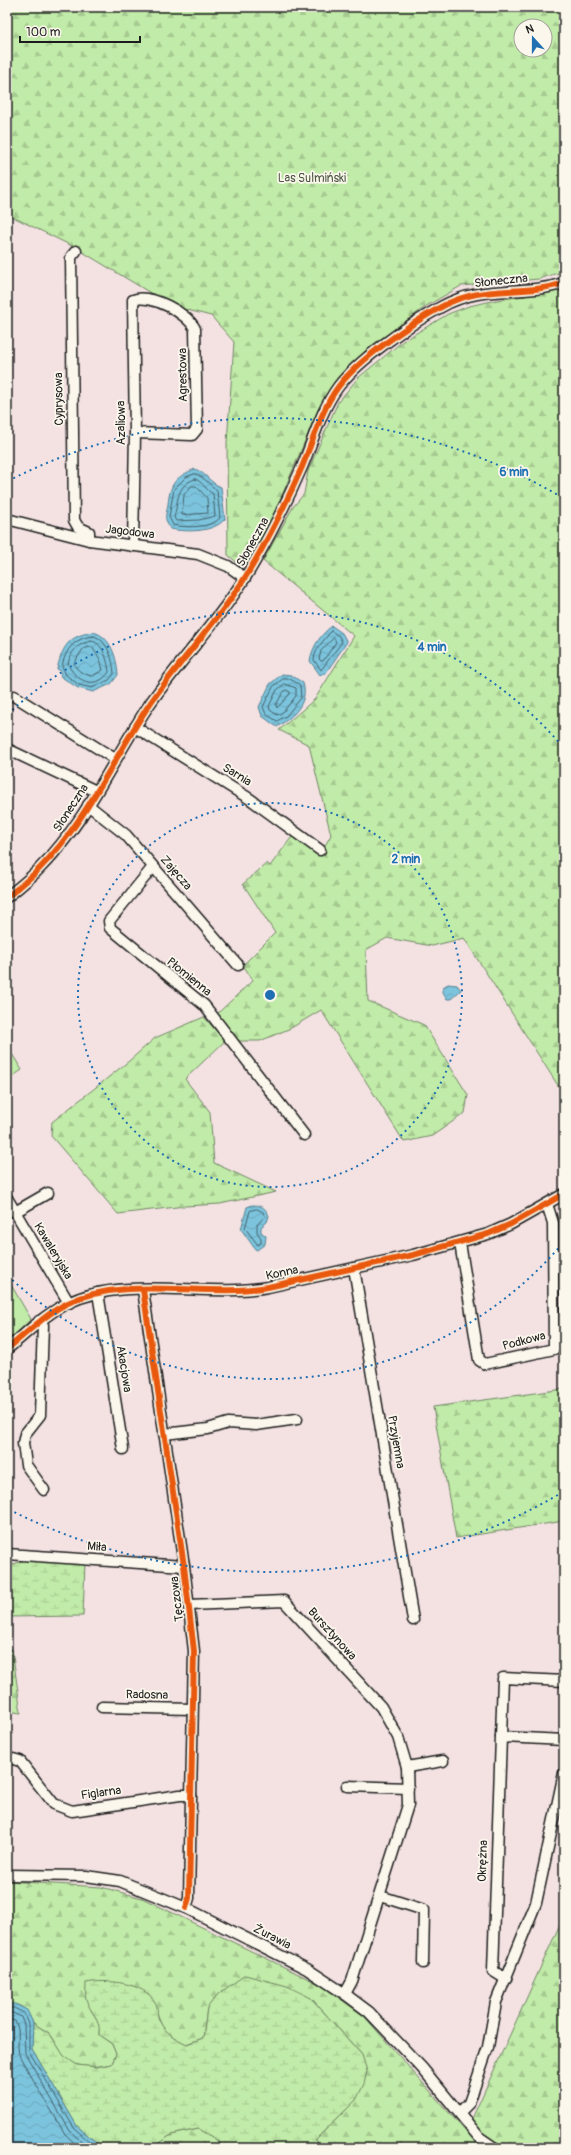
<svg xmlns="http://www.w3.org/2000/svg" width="571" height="2155" font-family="Pangolin,sans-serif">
<defs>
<pattern id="forest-firs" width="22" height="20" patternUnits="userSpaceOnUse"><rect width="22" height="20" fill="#c1eba8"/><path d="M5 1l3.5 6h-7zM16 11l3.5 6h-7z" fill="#a5c990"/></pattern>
<pattern id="wetland-marsh" width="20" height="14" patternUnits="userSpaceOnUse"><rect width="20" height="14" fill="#c1eba8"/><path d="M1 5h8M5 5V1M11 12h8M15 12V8" fill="none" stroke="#a5c990"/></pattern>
<pattern id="water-waves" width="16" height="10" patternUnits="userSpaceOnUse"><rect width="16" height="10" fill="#7cc4dd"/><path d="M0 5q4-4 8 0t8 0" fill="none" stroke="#6ba8bd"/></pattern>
</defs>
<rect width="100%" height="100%" fill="#f4e2e3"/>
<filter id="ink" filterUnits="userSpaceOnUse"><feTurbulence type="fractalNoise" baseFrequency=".025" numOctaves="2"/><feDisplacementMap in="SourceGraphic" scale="8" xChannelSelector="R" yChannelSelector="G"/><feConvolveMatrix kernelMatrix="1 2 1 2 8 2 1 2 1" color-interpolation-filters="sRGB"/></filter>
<g filter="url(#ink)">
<g fill="#c1eba8" stroke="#6e8462">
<path d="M7 1046 22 1070 7 1080Z"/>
<path d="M7 1278 31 1319 7 1342Z"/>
</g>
<g fill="url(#forest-firs)" stroke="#6e8462" fill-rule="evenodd">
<path d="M7 7H564V271L539 279 461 286 428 305 367 349 335 381 319 408 269 526 245 564 240 565 228 555 227 443 234 342 211 316 172 306 76 248 7 214ZM521 26H545V50H521Z"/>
<path d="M564 290V1095L464 938 432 946 387 938 366 950 368 1001 424 1025 468 1095 465 1113 432 1136 404 1142 321 1010 291 1028 260 1041H237L217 1014 253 980 243 965 275 933 243 884 267 863 270 866 294 834 323 849 331 835 309 745 279 730 315 699 354 636 263 561 293 507 304 494 308 471 338 402 358 378 403 341 448 314 469 306 497 300Z"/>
<path d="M204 1017 225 1041 185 1079 210 1112 214 1163 276 1192 220 1204 185 1206 118 1214 51 1136 52 1122 129 1061 155 1038Z"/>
<path d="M564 1389V1521L456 1538 433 1407Z"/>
<path d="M7 1649H12L21 1713 7 1711Z"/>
<path d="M7 1881 101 1887 142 1898 321 1985 364 2016 466 2132 561 1922 564 1909V2148H317L316 2139 356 2100 362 2055 311 1998 207 2008 203 2038 186 2044C163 2032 160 2028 155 2002L91 2010 100 2024 99 2035 112 2044 116 2054 112 2064C96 2067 75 2070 63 2055 58 2049 55 2040 50 2034 46 2030 39 2028 35 2024 24 2014 30 2004 7 2004Z"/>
<path d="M198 2129 214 2138 225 2148H151L171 2135Z"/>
</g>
<g fill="url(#wetland-marsh)" stroke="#6e8462">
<path d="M24 1560 85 1563 83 1616 7 1617V1567Z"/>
<path d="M245 1975 287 1986 311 1998 362 2055 367 2071 364 2084 356 2100 316 2139 317 2148H225L214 2138 198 2129 171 2135 151 2148H103L77 2126 32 2049 33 2023 50 2034 64 2056 77 2065 96 2067 112 2064 116 2054 112 2044 99 2035C101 2017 91 2015 86 1999 85 1995 86 1988 86 1983 106 1979 144 1982 155 2002 158 2006 157 2013 158 2017 163 2032 174 2038 187 2044L203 2038 207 2008 218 1994Z"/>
</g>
<g fill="url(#water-waves)" stroke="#568190">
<path d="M195 469C207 474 209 482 221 487L225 519C213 533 186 532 170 529 163 515 166 518 168 504 170 484 175 477 195 469Z"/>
<path d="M332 626 342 633 347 642 325 674 320 675 310 661C312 647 321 634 332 626Z"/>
<path d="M93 632C111 636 117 658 118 675L111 684 93 692 78 688 60 676 61 671 57 669C63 645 69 636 93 632Z"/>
<path d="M282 674 291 675 303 683C309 703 293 717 277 727L262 716 259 707 270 684Z"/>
<path d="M448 984 457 985 461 990 451 999H447L443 992V987Z"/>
<path d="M252 1205C260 1205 266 1207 269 1216L267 1222 261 1227V1232L266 1236 265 1244 257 1250 255 1249 241 1229 247 1207Z"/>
<path d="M7 2004H15L27 2010 33 2023 32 2049 77 2126 103 2148H7Z"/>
</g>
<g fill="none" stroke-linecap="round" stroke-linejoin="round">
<g stroke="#425f69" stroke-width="1">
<path d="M195 474C205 477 209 485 217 490L220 518C212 528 185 528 173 525L169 517 174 489 186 477Z"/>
<path d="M195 479C202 481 206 490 213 494L215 516 199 520 176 521C173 517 175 514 176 509 178 495 180 484 195 479Z"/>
<path d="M192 486H196L207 498 208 513 182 515 184 495Z"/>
<path d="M331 631 339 636 342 642 321 670 314 660C315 648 324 641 331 631Z"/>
<path d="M93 636C108 639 113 660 114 674L109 680 92 688 79 685 66 675 62 666C66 648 75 638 93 636Z"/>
<path d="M334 638 336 642 323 661H321L319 659 321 651Z"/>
<path d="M92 641C104 643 108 663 109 672 96 691 75 681 68 664 71 650 79 643 92 641Z"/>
<path d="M92 647 100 659 103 670 92 676C84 674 77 672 74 663L83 649Z"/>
<path d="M283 679H290L300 685 301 698 286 716 277 721 266 714 263 707 273 687Z"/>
<path d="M285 684 296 688V696L283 712 277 715 270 710 269 706 277 690Z"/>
<path d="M286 690 290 692V694L277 708 276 705 282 694Z"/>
<path d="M257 1209 263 1212 265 1216 257 1225V1232L261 1238V1243L258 1245 245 1228 250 1211Z"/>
<path d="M7 2008H14L24 2013 29 2024V2051L74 2128 97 2148"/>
<path d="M7 2013H13L21 2017 24 2025 25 2053 70 2131 89 2148"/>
<path d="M7 2019 15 2021C22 2032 15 2045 20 2057L65 2134 80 2148"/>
</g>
<g stroke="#1c1c1c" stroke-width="13">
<g id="minor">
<path d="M76 251 71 257 74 520 78 527 89 532V540"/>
<path d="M7 519 89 540 198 554 228 566 245 578"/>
<path d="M133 546 135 433 133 300C150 293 188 313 195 329L197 429 192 435 135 433"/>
<path d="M14 696 115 759"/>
<path d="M135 727 250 799 320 850"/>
<path d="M7 749 96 791"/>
<path d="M88 805 126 835 238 965"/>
<path d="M153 867 109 921 110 928 204 1005 304 1135"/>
<path d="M7 897C18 888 30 879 40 868 86 822 113 759 149 705 183 656 226 613 255 561 273 530 288 499 302 467 313 441 321 410 338 387 358 360 410 324 441 307 483 283 522 297 564 283"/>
<path d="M7 1198 69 1303"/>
<path d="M15 1212 48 1193"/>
<path d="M460 1243 479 1360 485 1364 554 1349 553 1223 547 1204"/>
<path d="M354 1268 413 1620"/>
<path d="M143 1290 184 1566 194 1651 189 1898 186 1908"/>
<path d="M98 1293 123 1449"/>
<path d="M39 1321 43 1325 40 1415 25 1434 23 1443 26 1465 44 1490"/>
<path d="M7 1349C27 1333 45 1314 68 1303 125 1275 206 1298 268 1287L413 1255 488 1234 511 1224 564 1194"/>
<path d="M164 1434 208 1429 228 1423 256 1425 297 1419"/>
<path d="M7 1554 184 1566"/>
<path d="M189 1605 284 1601 381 1707 398 1737 407 1767 408 1805 352 1981 345 1994"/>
<path d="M102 1707 192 1709"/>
<path d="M501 1737 503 1678 564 1681"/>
<path d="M13 1759 20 1761 54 1804 72 1811 180 1795H191"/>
<path d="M407 1767 443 1761"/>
<path d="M347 1786 408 1788"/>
<path d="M7 1875 86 1876 120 1881 186 1908 307 1969 345 1994 369 2012 422 2068 479 2137 495 2148"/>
<path d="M380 1896 424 1910 423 1963"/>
<path d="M506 1979 493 1971 501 1737 564 1740"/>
<path d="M460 2112 469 2103 488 2047 496 2002 536 1903 564 1773"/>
</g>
</g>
<use href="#minor" stroke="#fbf7ec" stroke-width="10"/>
<g stroke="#fbf7ec" stroke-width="8">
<g id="cycleway">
<path d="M7 897C18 888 30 879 40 868 86 822 113 759 149 705 183 656 226 613 255 561 273 530 288 499 302 467 313 441 321 410 338 387 358 360 410 324 441 307 483 283 522 297 564 283"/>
<path d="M143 1290 184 1566 194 1651 189 1898 186 1908"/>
<path d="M7 1349C27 1333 45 1314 68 1303 125 1275 206 1298 268 1287L413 1255 488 1234 511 1224 564 1194"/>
</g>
</g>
<use href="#cycleway" stroke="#e8590c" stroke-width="6"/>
</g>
</g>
<g fill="none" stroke="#1f6fb2" stroke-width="2" stroke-dasharray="2 4">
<circle cx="270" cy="995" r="192"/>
<path d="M562 1244A384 384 0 0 1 8 1276M8 714A384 384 0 0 1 562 746"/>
<path d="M563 1492A577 577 0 0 1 8 1509M8 481A577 577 0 0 1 563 498"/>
</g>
<g text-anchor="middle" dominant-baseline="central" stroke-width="3.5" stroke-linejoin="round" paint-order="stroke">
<g font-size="12" fill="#4e5a46" stroke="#fbf7ec">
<text x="312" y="178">Las Sulmiński</text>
</g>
<g font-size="12" fill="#1c1c1c" stroke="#fbf7ec">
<text transform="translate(501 281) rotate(-6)">Słoneczna</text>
<text transform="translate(183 375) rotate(-91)">Agrestowa</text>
<text transform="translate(59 399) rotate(-91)">Cyprysowa</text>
<text transform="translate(121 423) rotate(-90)">Azaliowa</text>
<text transform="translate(130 532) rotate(7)">Jagodowa</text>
<text transform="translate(253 542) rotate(-61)">Słoneczna</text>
<text transform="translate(237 775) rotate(32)">Sarnia</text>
<text transform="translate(71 808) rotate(-57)">Słoneczna</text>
<text transform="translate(176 873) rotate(49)">Zajęcza</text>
<text transform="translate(189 977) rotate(39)">Płomienna</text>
<text transform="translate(53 1251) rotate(59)">Kawaleryjska</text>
<text transform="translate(282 1273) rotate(-12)">Konna</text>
<text transform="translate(524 1341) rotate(-15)">Podkowa</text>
<text transform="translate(124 1369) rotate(81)">Akacjowa</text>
<text transform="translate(396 1442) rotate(80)">Przyjemna</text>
<text transform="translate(97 1547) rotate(4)">Miła</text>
<text transform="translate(177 1599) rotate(-97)">Tęczowa</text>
<text transform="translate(332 1634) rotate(48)">Bursztynowa</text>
<text transform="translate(147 1695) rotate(1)">Radosna</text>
<text transform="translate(101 1793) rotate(-8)">Figlarna</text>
<text transform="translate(483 1861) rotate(-88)">Okrężna</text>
<text transform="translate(272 1937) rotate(27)">Żurawia</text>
</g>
</g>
<circle cx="270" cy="995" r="6" fill="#1f6fb2" stroke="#fbf7ec" stroke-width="2"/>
<g font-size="12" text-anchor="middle" font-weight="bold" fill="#1f6fb2" stroke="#fbf7ec" stroke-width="3.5" stroke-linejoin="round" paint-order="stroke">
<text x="514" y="476">6 min</text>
<text x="432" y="651">4 min</text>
<text x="406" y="863">2 min</text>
</g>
<rect width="571" height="2155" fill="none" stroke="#fbf7ec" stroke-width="24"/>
<rect x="12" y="12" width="547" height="2131" fill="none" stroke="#1c1c1c" stroke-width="1.5" filter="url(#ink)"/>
<g transform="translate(533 38) rotate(339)"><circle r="19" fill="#fbf7ec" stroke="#a29f99"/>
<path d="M0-3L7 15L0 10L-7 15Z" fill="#1f6fb2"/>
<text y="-6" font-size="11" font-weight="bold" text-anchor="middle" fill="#1c1c1c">N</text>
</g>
<path d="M20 36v6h120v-6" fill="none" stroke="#1c1c1c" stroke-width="2"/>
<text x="26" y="36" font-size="12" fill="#1c1c1c" stroke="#fbf7ec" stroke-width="3" paint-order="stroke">100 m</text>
</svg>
